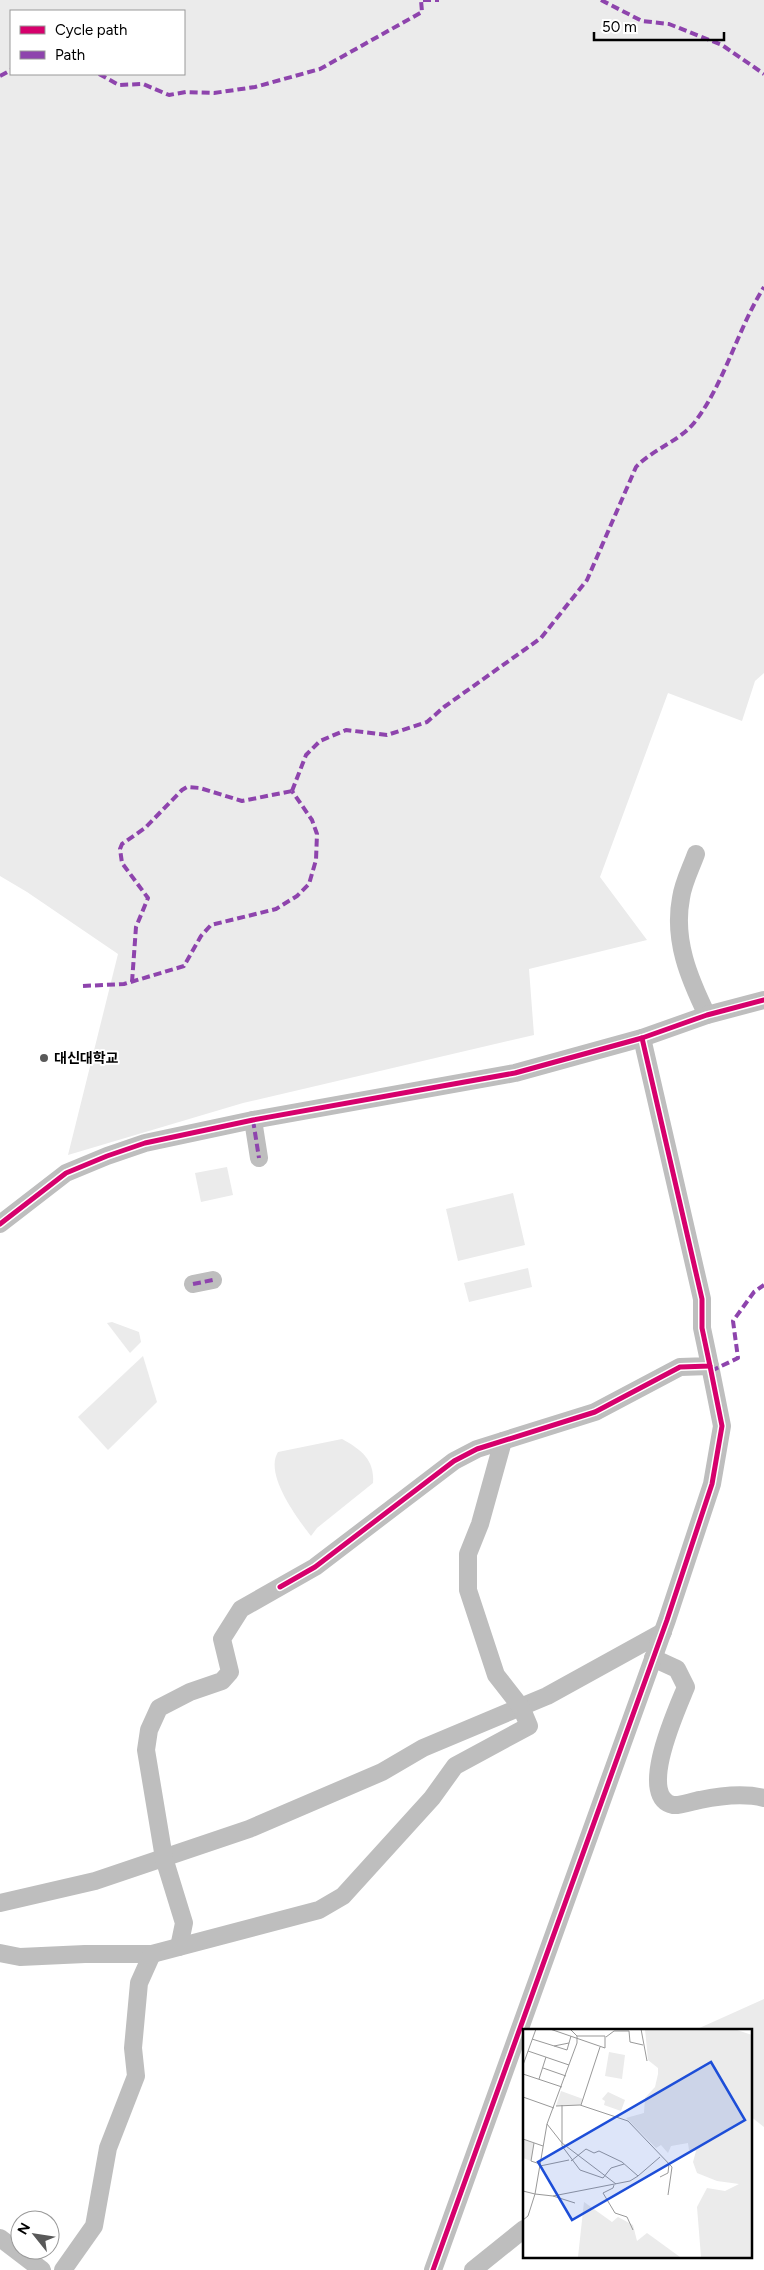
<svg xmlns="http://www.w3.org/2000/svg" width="764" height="2270" font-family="Figtree,'Noto Sans KR',sans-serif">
<rect width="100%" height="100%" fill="#fff"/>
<g fill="#ebebeb" fill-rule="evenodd">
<path d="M0 0H764V673L755 681 742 721 668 693 600 877 647 940 529 969 534 1035 243 1103 68 1155 118 954 27 892 0 876ZM11 11H184V74H11Z"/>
<path d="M227 1167 233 1195 201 1202 195 1173Z"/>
<path d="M513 1193 525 1245 458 1261 446 1209Z"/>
<path d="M528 1268 532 1287 469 1302 464 1283Z"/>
<path d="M112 1322 139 1332 141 1342 130 1353 107 1323Z"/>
<path d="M143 1356 157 1402 108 1450 78 1417Z"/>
<path d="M342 1439C360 1449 375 1459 373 1483L317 1528 311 1536C297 1518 264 1474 278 1452Z"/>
<path d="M764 1999V2127L750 2116V2030H695Z"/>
</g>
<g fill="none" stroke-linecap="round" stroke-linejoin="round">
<g stroke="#bebebe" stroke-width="18">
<path d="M696 854C691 868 683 883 681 898 673 940 689 978 707 1015"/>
<path d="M253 1120 259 1158"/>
<path d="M0 1224 66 1173 107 1156 145 1143 253 1120 515 1073 642 1038 707 1015 764 1000"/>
<path d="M193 1284 213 1280"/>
<path d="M653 1658 677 1669 686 1687C678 1707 636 1797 673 1805 681 1806 692 1801 700 1800 719 1796 744 1793 764 1798"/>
<path d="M0 1903 95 1881 249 1829 382 1772 423 1748 547 1696 663 1632"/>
<path d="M179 1947 184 1923 164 1858 146 1750 149 1730 159 1708 190 1692 222 1681 230 1672 222 1639 241 1609 315 1567 454 1461 477 1449 595 1412 680 1367 710 1366 702 1328V1299L642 1038"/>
<path d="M0 1953 20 1957 85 1954H152L319 1910 343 1896 432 1798 455 1766 529 1726 521 1707 496 1675 468 1590V1554L480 1524 503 1441"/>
<path d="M0 2238 42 2270"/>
<path d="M63 2270 94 2226 108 2148 136 2076 133 2048 139 1983 152 1954"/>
<path d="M433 2270 667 1620 712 1484 722 1426 710 1366"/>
<path d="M473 2270 524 2229"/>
</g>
<g stroke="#8e44ad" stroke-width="4" stroke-dasharray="8 4" stroke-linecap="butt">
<path d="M423 0H439"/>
<path d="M601 0 642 21 669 24 722 45 764 74"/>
<path d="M99 74 119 85 143 84 169 95 186 92 214 93 255 87 320 69 422 12 421 0"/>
<path d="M0 76 11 70"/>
<path d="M292 791 306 755 320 741 346 730 387 735 427 722 444 707 541 638 587 580 636 467C653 449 678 442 694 423 725 383 737 330 764 287"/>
<path d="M132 982 136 927 148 898 122 863 120 849 122 844 145 828 182 790 187 787 200 788 242 801 292 791"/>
<path d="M83 986 124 984 184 966 201 936 211 925 276 909 297 896 309 884 316 860 317 834 312 820 292 791"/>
<path d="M253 1120 259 1158"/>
<path d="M193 1284 213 1280"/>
<path d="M711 1371 738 1358 733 1321 754 1292 764 1285"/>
</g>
<g stroke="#fff" stroke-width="8">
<g id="cycleway">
<path d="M0 1224 66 1173 107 1156 145 1143 253 1120 515 1073 642 1038 707 1015 764 1000"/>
<path d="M280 1587 315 1567 454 1461 477 1449 595 1412 680 1367 710 1366 702 1328V1299L642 1038"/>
<path d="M433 2270 667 1620 712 1484 722 1426 710 1366"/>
</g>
</g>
<use href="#cycleway" stroke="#d6006c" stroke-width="5"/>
</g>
<circle fill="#595959" stroke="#fff" stroke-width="2" cx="44" cy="1058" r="5"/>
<g text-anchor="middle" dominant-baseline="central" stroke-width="4" stroke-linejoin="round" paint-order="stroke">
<g font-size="14" font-weight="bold" fill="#000" stroke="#fff" text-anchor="start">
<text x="54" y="1058">대신대학교</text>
</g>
</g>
<g transform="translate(523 2029)">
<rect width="229" height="229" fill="#fff"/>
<path d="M122 0H211L229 6V228H178L174 178 184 159 202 162 216 155 194 152 174 144 170 133 173 122 166 121 165 114 148 117 145 124 138 116 133 119 103 89 121 84 122 69 132 58 135 45V39L125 31ZM86 23 102 26 99 50 82 47ZM38 62 60 70 58 76 33 77ZM85 63 102 71 98 82 81 76 82 72 79 70ZM0 110 11 114 8 132 0 129ZM61 173 89 193 95 188 110 196 114 212 124 204 157 228H55Z" fill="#ebebeb"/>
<path fill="none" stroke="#999" stroke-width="1" d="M27 0 82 19V7H54M118 0 124 32M83 8 91 2H106L107 13 120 16M9 10 44 21 48 7M31 17 46 14M5 22 46 36M0 36 13 0M20 39 43 47M0 45 39 58M16 50 23 28M0 68 31 79M39 76V117L57 141 80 149 88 139 101 135M58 76 77 18M33 77 57 76 105 92 149 138 145 166M24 95 39 114 93 155M0 110 20 117M11 114 8 132 17 135M48 132 63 120 71 124 76 122 99 133 115 147 137 128M17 137 46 131M137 148 145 144 146 135M91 156 90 159 80 164 92 184 104 188 110 201M0 162 12 165 24 95 54 14V7L47 0M30 167 107 152 115 147M0 191 5 187 12 165 30 167 52 174"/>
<path fill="#1d4ed8" fill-opacity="0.15" stroke="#1d4ed8" stroke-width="2.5" d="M188 33 222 91 49 191 15 133Z"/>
<rect width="229" height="229" fill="none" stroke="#000" stroke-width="2.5"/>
</g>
<rect x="10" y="10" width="175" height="65" fill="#ffffff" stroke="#999999"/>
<rect x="20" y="26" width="25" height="8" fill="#d6006c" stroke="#999999"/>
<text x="55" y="35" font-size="15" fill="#000000">Cycle path</text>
<rect x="20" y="51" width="25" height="8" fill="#8e44ad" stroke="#999999"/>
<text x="55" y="60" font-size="15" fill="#000000">Path</text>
<g transform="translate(35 2235) rotate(300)"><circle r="24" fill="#ffffff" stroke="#999999"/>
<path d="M0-4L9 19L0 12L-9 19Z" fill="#595959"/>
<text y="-8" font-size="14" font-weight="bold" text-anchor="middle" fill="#000000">N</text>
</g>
<path d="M594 32v8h130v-8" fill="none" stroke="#000000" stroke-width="2.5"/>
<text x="602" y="32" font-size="15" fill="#000000" stroke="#ffffff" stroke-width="4" paint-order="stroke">50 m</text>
</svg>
